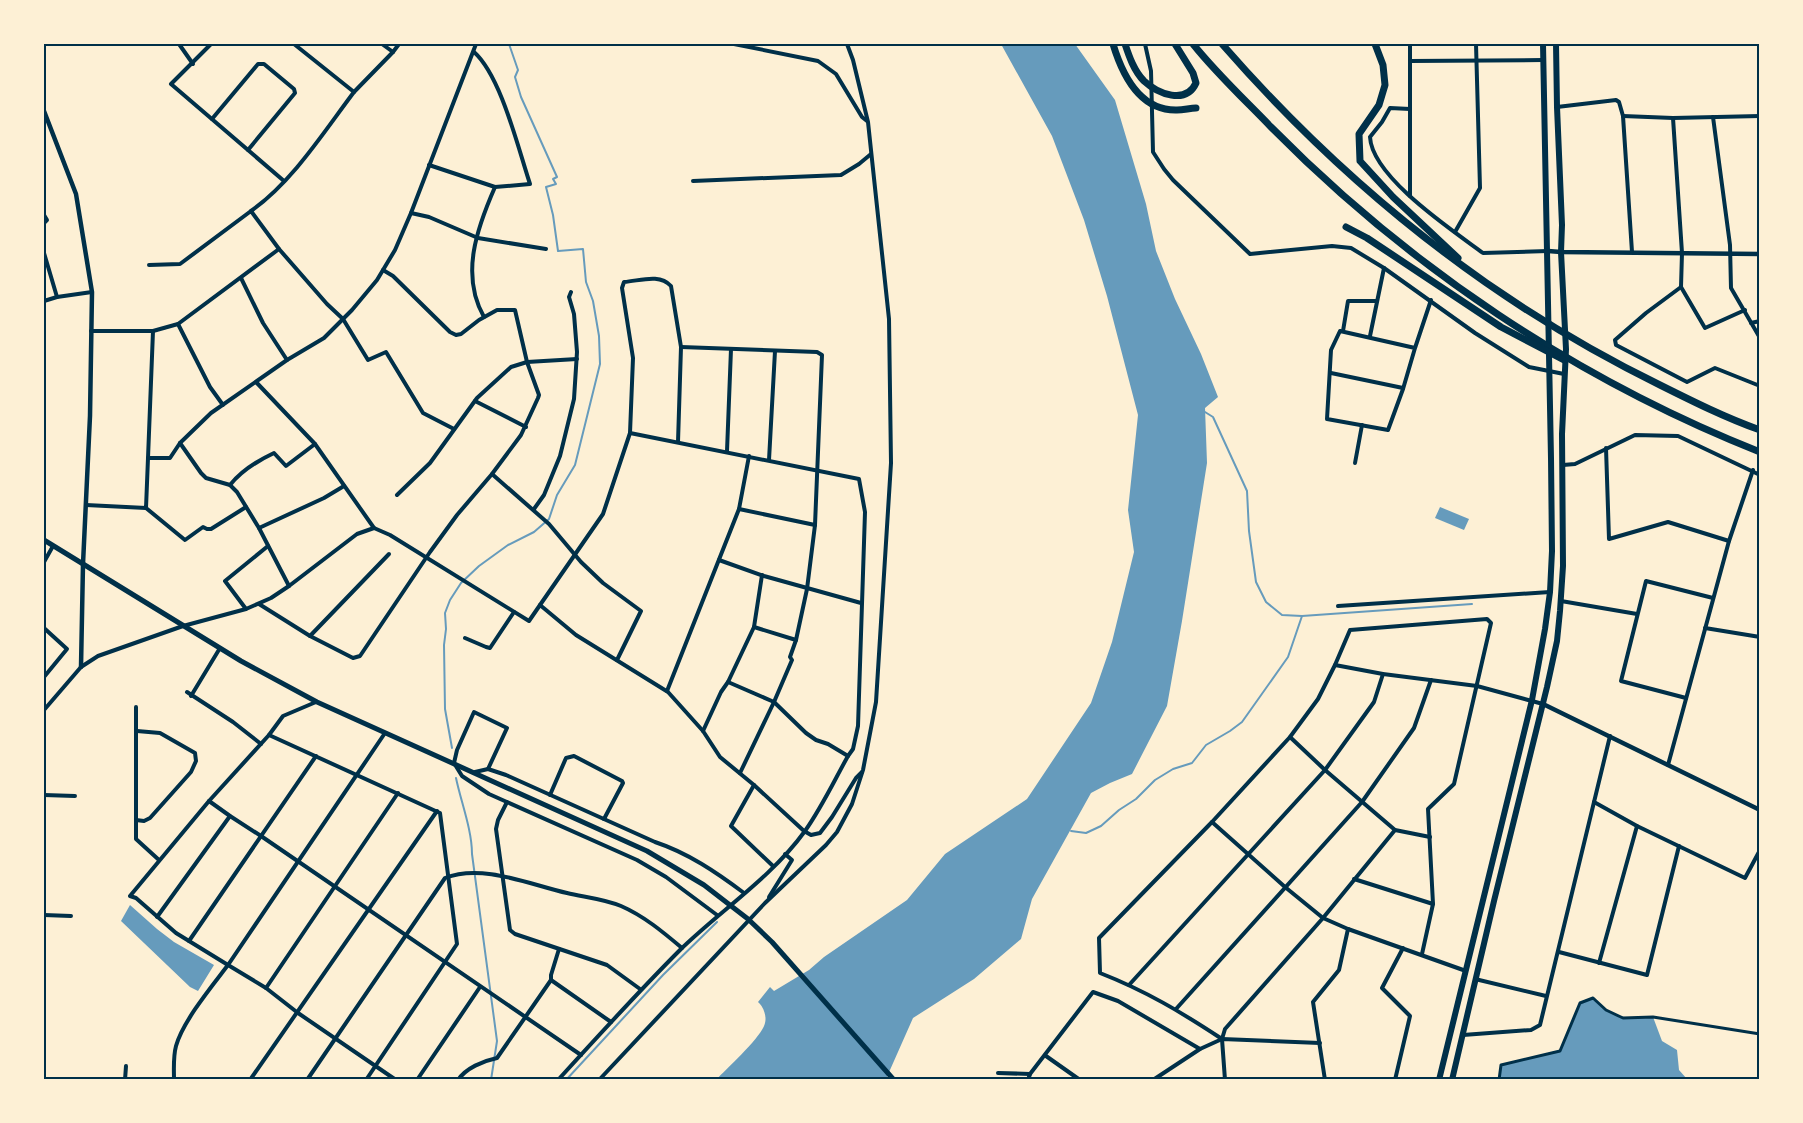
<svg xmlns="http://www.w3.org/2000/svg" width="1803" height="1123" font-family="'Asap Condensed',sans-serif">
<rect width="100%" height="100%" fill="#fdf0d5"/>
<g fill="#669bbc">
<path d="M1001 44H1075L1115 100 1146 204 1156 251 1175 299 1201 354 1218 397 1205 408 1207 463 1182 621 1167 706 1132 774 1110 783 1091 793 1032 899 1021 939 974 979 913 1018 886 1079 716 1080C727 1068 762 1037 765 1023 767 1016 763 1006 758 1002L770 987 774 991 809 970 824 957 907 900 945 854 1027 799 1091 703 1112 642 1134 552 1128 510 1138 415 1107 296 1084 220 1052 136Z"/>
<path d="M1440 507 1469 519 1464 530 1435 518Z"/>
<path d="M130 905 157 929 174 942 214 965 198 991 190 987 121 921Z"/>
<path d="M1593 998C1617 1020 1622 1018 1653 1017L1662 1041 1677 1050 1679 1070 1687 1079 1499 1080 1501 1065 1560 1051 1580 1003Z"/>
</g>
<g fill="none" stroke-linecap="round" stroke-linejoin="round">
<g stroke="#669bbc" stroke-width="2">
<path d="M1205 412 1213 417 1247 491 1249 531 1256 582 1266 602 1282 615 1302 616"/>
<path d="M452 748 445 709 444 645 446 629 445 613 450 600 461 583 479 566 508 545 534 532 549 519 557 495 575 465 600 364 599 336 593 301 586 282 583 249 558 251 553 215 546 187 556 184 553 179 557 177 521 97 515 77 518 70 509 44"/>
<path d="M456 778C461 802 472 830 472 854L497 1041 491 1080"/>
<path d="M1071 831 1086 833 1101 826 1119 810 1136 799 1155 780 1173 769 1192 763 1206 745 1230 731 1242 722 1288 657 1302 616 1472 604"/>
<path d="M566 1080 663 975 717 922"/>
</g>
<path stroke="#003049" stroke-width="3" d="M1499 1080 1501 1065 1560 1051 1580 1003 1593 998 1606 1010 1623 1018 1653 1017 1760 1034"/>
<g stroke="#003049" stroke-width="4">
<path d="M179 44 193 64"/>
<path d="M211 44 171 84 284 181"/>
<path d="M294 44 354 92 393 52 399 44"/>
<path d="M382 44 393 52"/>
<path d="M734 44 818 61 836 74 862 117 867 121"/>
<path d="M1145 44 1151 71 1153 152 1164 169 1173 180 1250 254 1332 246 1351 248 1384 268 1475 333 1529 367 1564 374"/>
<path d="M1410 44V196"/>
<path d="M1410 61 1543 60"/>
<path d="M1557 107 1616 100 1619 102 1623 116 1632 252"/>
<path d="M1410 109 1390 108 1382 122 1370 137C1372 177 1452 230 1483 253L1548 251"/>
<path d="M1623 116 1673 118 1760 116"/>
<path d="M1713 117 1730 245 1731 288 1760 338"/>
<path d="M1673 118 1682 253 1681 287 1705 328 1745 310"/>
<path d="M212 119 258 64H264L294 89 295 93 248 150"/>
<path d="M429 165 495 187 530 184C518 148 501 76 474 52"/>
<path d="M693 181 841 175 859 164 871 154"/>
<path d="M251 211C293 181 323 133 354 92"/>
<path d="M411 213 429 217 478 238 546 249"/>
<path d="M44 215 47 220 44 223"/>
<path d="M1455 232 1480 188 1476 44"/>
<path d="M279 249 327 304 343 319 368 360 386 352 423 413 454 429"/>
<path d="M44 253 57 297"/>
<path d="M149 265 180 264 251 211 279 249 178 324 153 331"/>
<path d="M241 278 263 323 287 360"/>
<path d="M1681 287 1646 313 1615 340 1616 345 1687 382 1715 368 1760 386"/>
<path d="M44 301 57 297 92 292"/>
<path d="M484 317C460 275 477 228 495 187"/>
<path d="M1751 323 1760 321"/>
<path d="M178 324 210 387 223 405"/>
<path d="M91 331H153L148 458"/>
<path d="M1343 331 1348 301H1376"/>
<path d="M1370 336 1384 268"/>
<path d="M681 347 817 352 822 355 815 525 807 589 796 640"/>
<path d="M1415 348 1403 389 1388 430 1327 419 1331 350 1340 331 1415 348 1431 300"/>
<path d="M1331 373 1403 388"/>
<path d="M256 382 315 444 374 528"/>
<path d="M475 401 526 427"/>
<path d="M630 433 859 479 865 512 858 726 853 749 848 756"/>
<path d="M180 443 201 473 206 478 230 485 237 492 259 528 289 586"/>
<path d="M1606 448 1609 539 1668 522 1729 541"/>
<path d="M727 451 731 349"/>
<path d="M769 460 775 351"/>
<path d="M1355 463 1362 425"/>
<path d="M1563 465 1575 464 1635 435 1678 436 1760 475"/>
<path d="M492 474 549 524 581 562 603 583 641 611 617 660"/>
<path d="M230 485C242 470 257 461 274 453L286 466 315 444"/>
<path d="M397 495 430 463 477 398 511 367 527 362 577 359"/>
<path d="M86 505 146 508 148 458H170L180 443 211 413 287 360 324 338 352 310 377 280 395 250 411 213 476 44"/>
<path d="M146 508 185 540 203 527 207 529H211L246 507"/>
<path d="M534 509 544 495 560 456 574 399 577 352 574 314 569 297 571 292"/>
<path d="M739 509 815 525"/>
<path d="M259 528 324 498 344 486"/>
<path d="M719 560 764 576 861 603"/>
<path d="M44 562 53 546"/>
<path d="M1561 601 1637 614"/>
<path d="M259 604 310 636 353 658 360 656 430 552 457 515 492 474 521 435 538 398 539 395 527 362 515 310H497L479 320 461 334 456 335 450 332 393 276 383 270"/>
<path d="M540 605 603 514 630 433 633 358 622 288 624 282C640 281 659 273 671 286L681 347 678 442"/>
<path d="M1338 606 1550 592"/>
<path d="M246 609 225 581 268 546"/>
<path d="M754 627 762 575"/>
<path d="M44 628 67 649 44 677"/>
<path d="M1705 628 1760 637"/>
<path d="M310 636 389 554"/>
<path d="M465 638 486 647 490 648 514 612"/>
<path d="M1335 665 1383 674 1477 686 1543 704"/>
<path d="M728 682 754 627 796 640 790 657 792 660 774 702 740 773"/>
<path d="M667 691 739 509 749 456"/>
<path d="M187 692 233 722 261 744"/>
<path d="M191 696 220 648"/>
<path d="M1686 698 1621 681 1646 581 1713 598"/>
<path d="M136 707V839L159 860"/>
<path d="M44 710 81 667 98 656 183 626 246 609 271 598 289 586 357 534 374 528 390 535 529 621 540 605 576 635 668 692 703 731 720 757 754 785 804 831 811 835 820 833 832 817 856 778 862 772"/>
<path d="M385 733 228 965 266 988 298 1013 396 1080"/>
<path d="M269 735 440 813 457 944 366 1080"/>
<path d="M1290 737 1325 770 1395 830 1430 837"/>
<path d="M1668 765 1729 541 1753 470"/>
<path d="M488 769 507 728 474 712 457 750 454 763 462 776 489 794 637 860 666 877 717 915"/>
<path d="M475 772 488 769 506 775 655 842C688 853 716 872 744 893"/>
<path d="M754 785 731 826 773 866"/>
<path d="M44 795 75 796"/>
<path d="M550 795 566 758 574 756 622 781 623 783 604 819"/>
<path d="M209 801 230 816 261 836 581 1055"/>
<path d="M507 802 498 820 496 829 510 930 515 934 607 965 640 989"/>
<path d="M1594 802 1637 826 1745 878 1760 850"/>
<path d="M136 820 144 821 150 818 191 772 196 761 195 753 160 733 137 731"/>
<path d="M1212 822 1285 887 1323 918 1348 929 1466 971"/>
<path d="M1354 879 1433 904"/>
<path d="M769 897 792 860 785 854"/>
<path d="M44 915 71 916"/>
<path d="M157 917 230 816"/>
<path d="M189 941 316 756"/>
<path d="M1559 952 1647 975 1679 846"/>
<path d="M1599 963 1637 826"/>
<path d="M1475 979 1546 996"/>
<path d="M551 980 611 1022"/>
<path d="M1129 985 1325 770 1374 702 1383 674"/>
<path d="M266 988 398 793"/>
<path d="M1176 1009 1362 802 1414 728 1431 680"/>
<path d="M1463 1035 1531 1030 1540 1025 1610 736"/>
<path d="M1222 1039C1181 1012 1146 991 1100 973L1099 938 1212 822 1290 737 1318 699 1335 665 1350 630 1487 619 1491 623 1454 784 1428 809 1433 904 1422 954"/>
<path d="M1046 1056 1080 1080"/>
<path d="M998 1073 1030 1074"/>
<path d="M125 1080 126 1066"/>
<path d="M174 1080C174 1069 173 1057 176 1046 183 1021 212 986 228 965L176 933 136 898 130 896 209 801 269 735 283 716 316 702"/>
<path d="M250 1080 437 811"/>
<path d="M307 1080 445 878C482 863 531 885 567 893 584 897 605 899 621 906 644 916 663 932 682 948"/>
<path d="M417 1080 480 987"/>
<path d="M458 1080C466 1068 483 1061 497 1058L551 980V975L559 949"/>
<path d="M558 1080C598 1036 638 992 680 950 721 910 771 878 805 831 822 807 834 781 848 756L828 744 816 740 806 733 774 702 728 682 721 692 703 731"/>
<path d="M599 1080 765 903 826 845 837 832 852 804 863 770 876 702 891 463 889 319 868 122 853 60 847 44"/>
<path d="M1028 1080 1030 1074 1093 992 1118 1001 1200 1049"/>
<path d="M1153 1080 1200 1049 1222 1039 1320 1043"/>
<path d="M1225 1080 1222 1039 1225 1029 1323 918 1395 830"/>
<path d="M1325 1080 1313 1002 1339 970 1348 929"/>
<path d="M1395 1080 1410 1016 1382 988 1403 948"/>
</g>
<g stroke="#003049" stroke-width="4.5">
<path d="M44 111 76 194 92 292 90 416 83 564 81 667"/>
<path d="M1548 251 1561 252 1760 254"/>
<path d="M1543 704 1760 810"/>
</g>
<path stroke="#003049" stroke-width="5" d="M44 540 241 661 317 702 647 851 704 885 748 919 772 942 894 1080"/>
<g stroke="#003049" stroke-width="6">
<path d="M1439 1080 1532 700 1545 629 1550 592 1552 551 1551 458 1543 44"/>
<path d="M1452 1080 1494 901 1547 687 1557 641 1560 611 1563 566 1562 434 1566 349 1561 252 1562 225 1557 107 1556 44"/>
</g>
<g stroke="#003049" stroke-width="7">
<path d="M1113 44C1122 74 1140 111 1177 110 1184 110 1190 108 1196 108"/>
<path d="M1125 44C1129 56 1134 71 1144 81 1158 94 1186 105 1196 83L1193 73 1175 44"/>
<path d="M1193 44C1216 73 1245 100 1271 127 1409 267 1576 379 1760 452"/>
<path d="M1222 44C1345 185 1492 303 1660 385 1692 401 1726 418 1760 430"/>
<path d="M1375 44 1383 65 1385 85 1379 105 1359 134 1360 161 1393 197 1458 258"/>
<path d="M1346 227 1367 238 1501 327 1564 360"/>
</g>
</g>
<rect width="1803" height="1123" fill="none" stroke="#fdf0d5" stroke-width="90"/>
<rect x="45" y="45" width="1713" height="1033" fill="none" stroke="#003049" stroke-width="2"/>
</svg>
